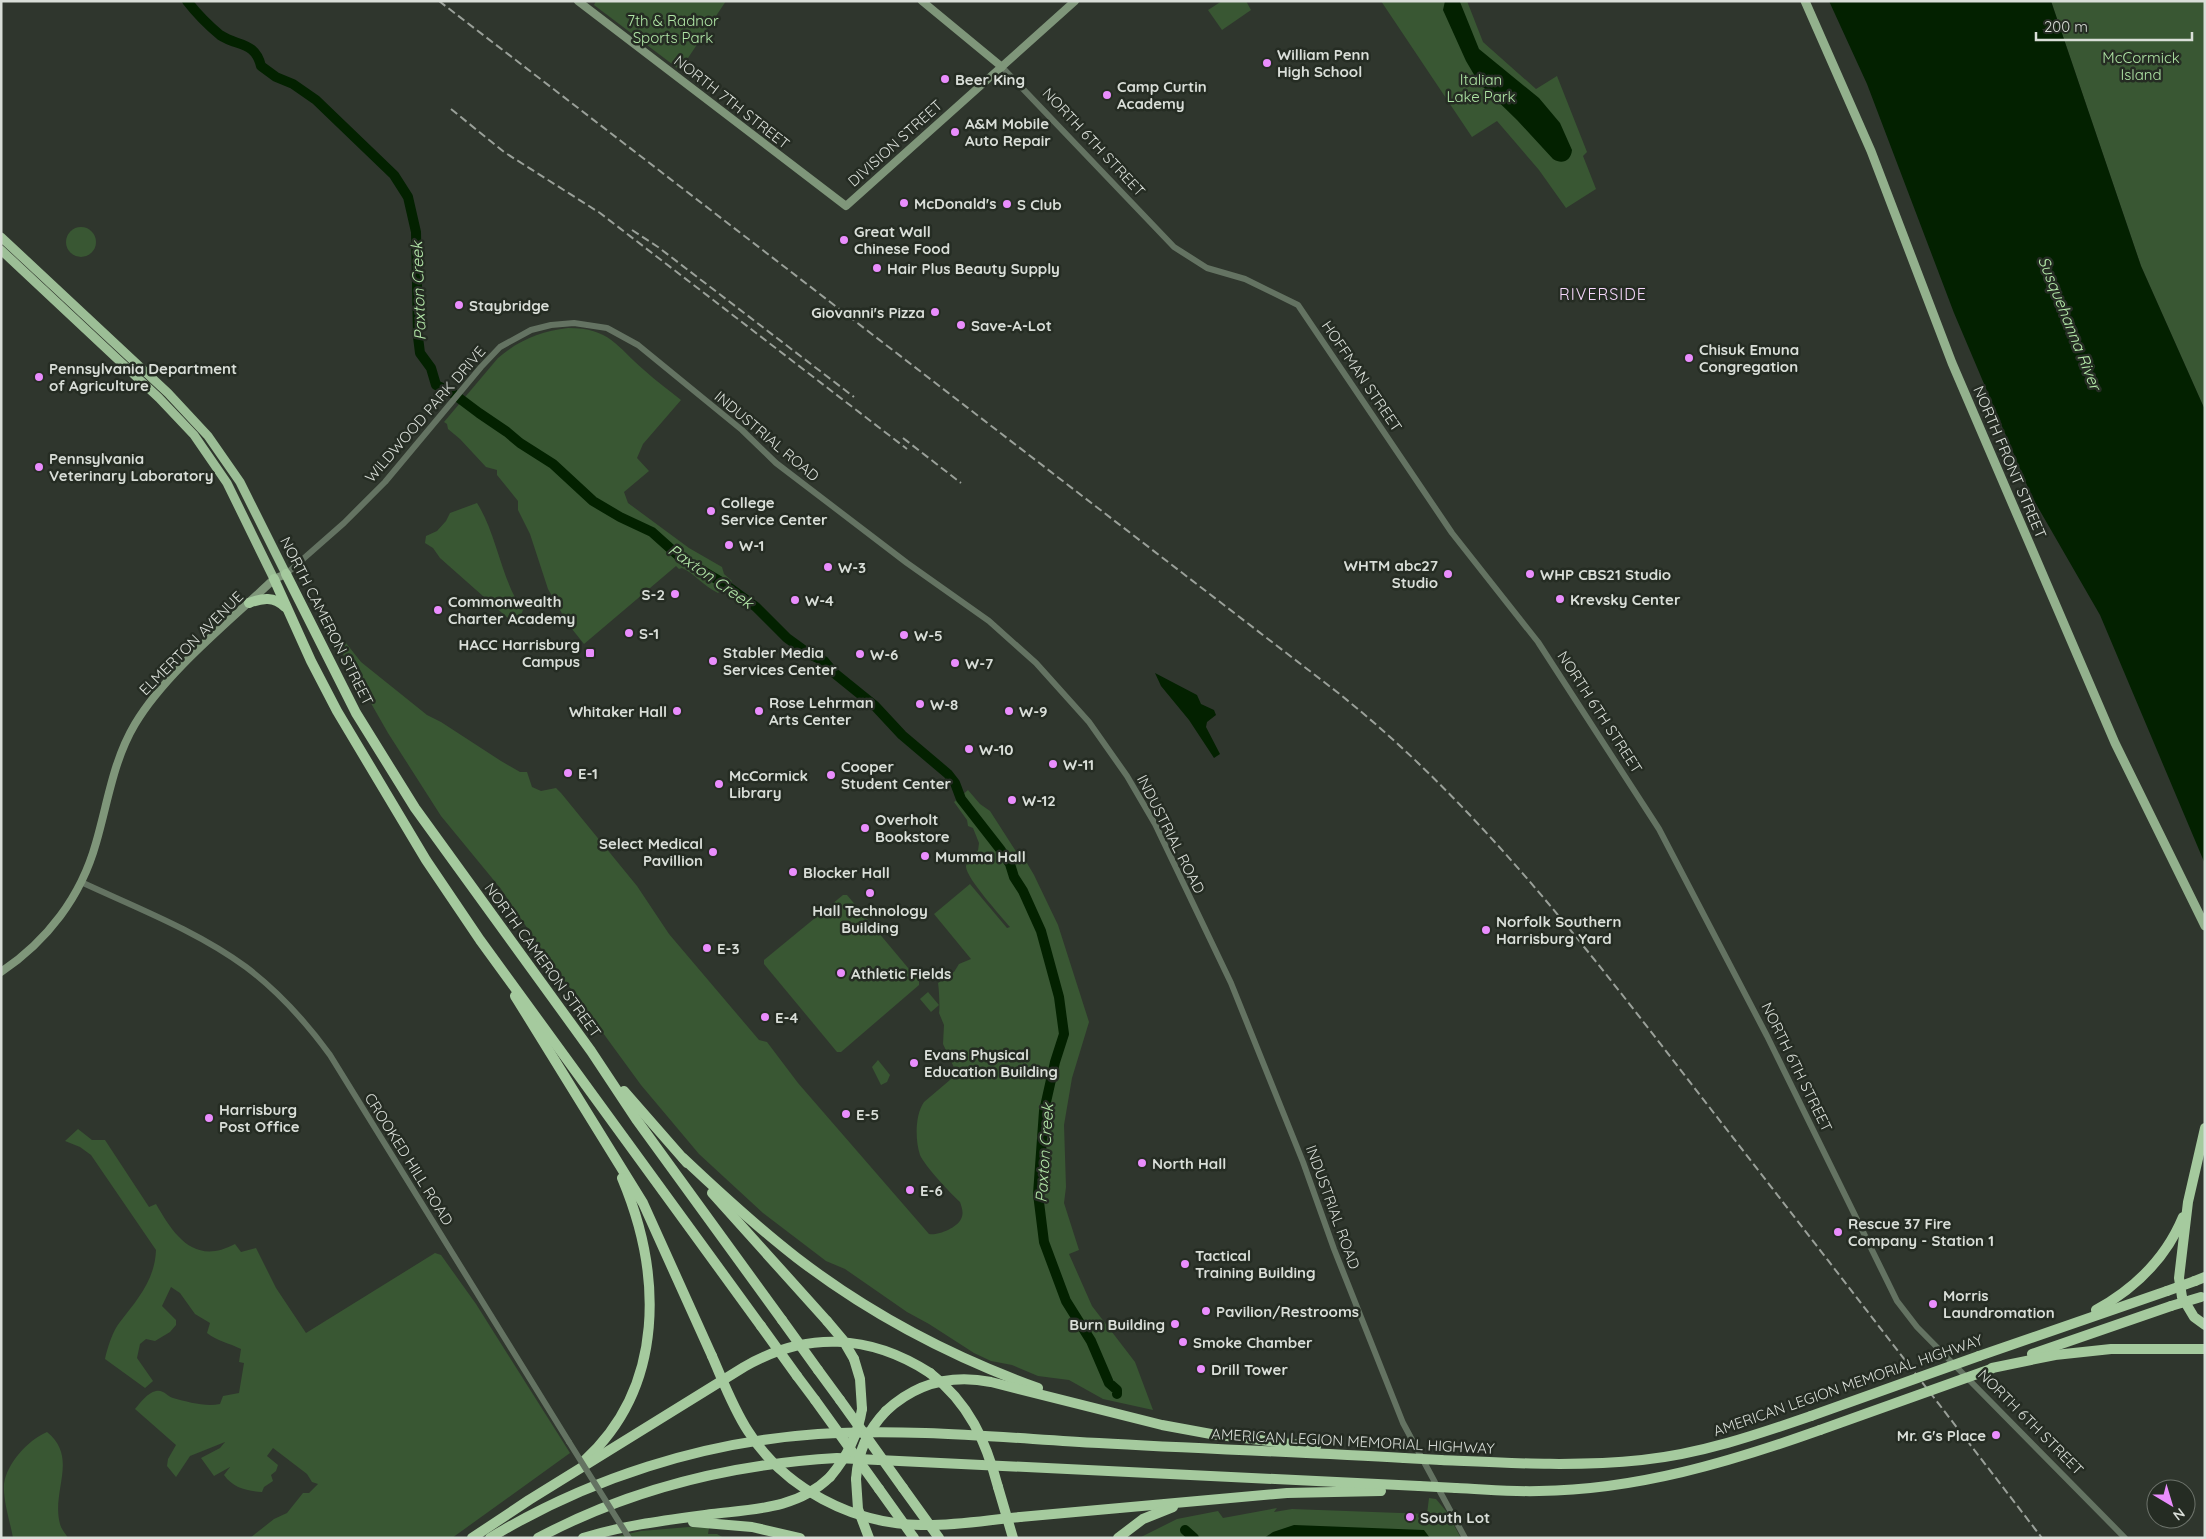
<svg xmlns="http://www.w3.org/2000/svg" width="2206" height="1539" font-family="Quicksand,sans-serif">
<rect width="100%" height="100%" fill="#2f362d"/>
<g fill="#395733">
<path d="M596 1H726L680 70 594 5Z"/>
<path d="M1222 1H1246L1251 10 1222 30 1208 10Z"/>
<path d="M1381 1H1467L1483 42 1536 89 1557 76 1587 152 1583 156 1596 189 1566 208 1539 170 1497 121 1472 137Z"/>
<path d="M2051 1H2205V410L2141 266Z"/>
<circle cx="81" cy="242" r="15"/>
<path d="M568 328C610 328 616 346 644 370 656 381 669 390 681 400L643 444 637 458 649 471 624 492 628 503 689 548 722 567 724 574 732 581 718 593C703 586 694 573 682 568L679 569 676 566 584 644 568 624 548 589 530 534 518 510V501L497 475V470L486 467 460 439 448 429 447 424 444 422 498 358C519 340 541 331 568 328Z"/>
<path d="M477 503C497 534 502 583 523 610L520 617 511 621 440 558 433 548 425 543 426 536 437 531 446 521 450 513Z"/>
<path d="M342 638 361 662 427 715 441 722 501 761 520 772H527L532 787 541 791 556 788 561 793 637 886 669 934 759 1040 767 1042 798 1083 929 1234C937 1236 957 1228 961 1219 964 1213 962 1208 960 1202 951 1194 924 1165 920 1155 915 1140 915 1115 924 1102L957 1074 943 1044 944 1025 939 1013C940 1008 939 988 938 983L954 972 959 964 971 959 934 914 970 884 1007 928 1010 927C1001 916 967 879 966 867 966 863 970 857 972 853L978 851 979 843 973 828 968 826 967 820 954 802 968 790 980 804 990 811 1017 853 1024 858 1034 875 1058 925 1089 1022 1072 1078 1064 1125 1066 1187 1064 1203 1079 1250 1069 1254 1092 1306 1135 1362 1153 1410 1103 1399 1069 1380 1038 1376 1012 1365 991 1361 974 1353 929 1324 907 1312 845 1269 826 1261 763 1213 699 1154 641 1085 538 944 501 889 441 816 388 733 340 649Z"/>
<path d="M843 895H847L919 981V985L841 1052H837L764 964V960Z"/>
<path d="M928 992 939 1005 931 1012 920 999Z"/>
<path d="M878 1060 890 1075 887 1082 881 1085 872 1067Z"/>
<path d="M78 1129 92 1140H105L149 1207 156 1204C174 1235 194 1266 235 1244L241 1252 256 1248 276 1288 306 1333 435 1253 441 1255 476 1304 570 1453 452 1538H250L274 1519 287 1513 303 1493H309L318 1484 312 1482 307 1474 273 1448 267 1456 278 1465 276 1471 271 1475 273 1481 264 1487 262 1492C247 1491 233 1488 224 1475L230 1467 214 1476 201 1458 220 1448 225 1442 190 1456 176 1477 167 1466 168 1459 176 1445 135 1409C141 1402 147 1393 156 1391 163 1389 167 1396 173 1398 188 1402 205 1407 220 1404L223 1396 239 1393 244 1363 239 1362 241 1349C229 1343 217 1341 207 1333L210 1323 195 1314 180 1293 171 1287 162 1306 176 1320V1325L170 1332 155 1341 146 1339 140 1344 137 1358 153 1381 145 1388 105 1359C107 1349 113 1330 120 1322 137 1300 155 1280 156 1250L91 1155 80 1147 65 1141Z"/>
<path d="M47 1432C79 1458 51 1491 60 1524 61 1529 66 1534 68 1538H13C10 1521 3 1501 4 1484 7 1463 28 1440 47 1432Z"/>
<path d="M1429 1498 1436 1499 1446 1511 1461 1538H1139L1177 1519 1218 1511 1223 1518 1277 1508 1274 1512 1292 1509 1427 1514Z"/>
<path d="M689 1527 709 1528 708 1534H717L724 1538H610L641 1531Z"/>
</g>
<g fill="#032100">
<path d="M1445 1 1460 2 1479 49 1539 98 1560 123 1572 150C1571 161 1562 165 1553 159L1517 120 1479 83 1466 61 1443 10Z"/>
<path d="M1829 1H2051L2141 266 2205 410V864L2100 615 2032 497 1954 313 1867 84Z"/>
<path d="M1155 673 1197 695 1201 704 1214 710 1216 715 1207 722 1206 727 1220 754 1214 758 1189 720 1161 686Z"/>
<path d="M1294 1525 1424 1530 1430 1538H1264L1273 1532Z"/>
</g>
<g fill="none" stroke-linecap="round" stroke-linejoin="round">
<g stroke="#032100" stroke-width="10">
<path d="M187 1C197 14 208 25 220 35 238 47 255 41 261 66L276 77 293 84 316 100 394 175 408 197 416 232 418 337 420 353 431 368 436 385 451 392 479 413 507 432 520 443 553 464 593 501 620 517 652 532 681 558 723 583 756 607 787 638 809 654 824 661 833 672 875 706 902 735 948 774 955 783 961 799 1000 849 1010 864 1014 877 1023 891 1041 931 1059 997 1064 1034 1055 1062 1044 1111 1038 1194 1044 1242 1066 1301 1091 1341 1109 1383 1117 1390V1394"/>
<path d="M1185 1530 1194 1538"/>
</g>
<g stroke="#647362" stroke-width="6">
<path d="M1002 67 1174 247 1207 268 1245 279 1298 305 1452 533 1538 642 1659 829 1767 1036 1897 1301 1917 1327 2125 1538"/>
<path d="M286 574 344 523 385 482 481 367 500 347 531 330 551 325 574 323 607 328 638 345 742 430 776 463 907 563 989 621 1036 663 1089 722 1127 776 1155 824 1231 983 1303 1162 1334 1249 1403 1423 1465 1538"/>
<path d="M81 882C137 908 197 931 246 967 279 992 306 1022 330 1055L569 1442"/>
</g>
<g stroke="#7f967a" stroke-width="8">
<path d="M578 1 846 206 1075 1"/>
<path d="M922 1 1002 67"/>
<path d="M1 972C47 941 81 897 96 843 108 802 113 761 135 724 166 672 230 621 274 579L286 574"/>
</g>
<path stroke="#93b18d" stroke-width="9" d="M1805 1 1871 151 1952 363 2115 743 2205 926"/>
<g stroke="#9cbe96" stroke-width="9">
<path d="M1 237 168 393 208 436 240 482 286 574"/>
<path d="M1 250 159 398 194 435 227 483 274 579"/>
</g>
<g stroke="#a5ca9e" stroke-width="10">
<path d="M286 574 356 713 415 808 591 1051 636 1119 782 1320"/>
<path d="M274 579 311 661 337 711 426 860 480 940 761 1326"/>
<path d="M249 603C262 598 274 596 285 607"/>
<path d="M515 996 643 1203 712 1356"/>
<path d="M624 1091 687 1163"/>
<path d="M2205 1128 2188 1202 2179 1278 2182 1297 2194 1317 2205 1325"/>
<path d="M683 1158C720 1193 757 1227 797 1258 870 1314 952 1357 1038 1388"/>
<path d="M712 1193 827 1321"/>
<path d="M2195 1281 2205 1277"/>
<path d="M2096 1310C2134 1289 2166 1258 2183 1217"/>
<path d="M2032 1354 2171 1306"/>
<path d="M1979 1356 2167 1291"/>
<path d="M854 1359 860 1379 862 1409"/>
<path d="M1992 1368 2055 1355 2111 1349H2205"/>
<path d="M818 1370 840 1400"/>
<path d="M797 1376 815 1400"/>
<path d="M886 1411C915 1384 951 1374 991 1382L1162 1425 1211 1434 1316 1447"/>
<path d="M1441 1460C1508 1463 1575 1467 1642 1460 1700 1454 1756 1435 1811 1416"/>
<path d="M584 1461C666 1386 662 1273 622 1178"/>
<path d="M856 1479 858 1509 869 1538"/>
<path d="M998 1487 1013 1538"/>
<path d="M903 1488 939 1538"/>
<path d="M1456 1488C1483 1489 1512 1492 1539 1491 1636 1490 1730 1462 1820 1430"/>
<path d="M879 1489 914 1538"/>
<path d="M1020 1517 1287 1493 1381 1491"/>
<path d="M693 1522 752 1527 800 1538"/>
<path d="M472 1538 529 1500 744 1367C806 1331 870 1334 930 1373"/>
<path d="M490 1538C589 1478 703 1442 818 1434 911 1428 1006 1438 1099 1443 1201 1449 1302 1452 1404 1458"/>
<path d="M538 1538C630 1489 734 1464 837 1458L1419 1486"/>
<path d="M583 1538C625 1525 668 1520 712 1514 755 1509 797 1509 830 1477"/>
<path d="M1118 1538 1143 1519 1173 1507"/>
</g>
<g stroke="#9aa099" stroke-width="2" stroke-dasharray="8 4" stroke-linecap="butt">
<path d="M439 1 1337 692C1484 809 1596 961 1710 1108 1821 1251 1932 1395 2042 1538"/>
<path d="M451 109 504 152 600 213 907 449"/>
<path d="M632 230 658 247 854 397"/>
<path d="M903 438 961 483"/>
</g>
<path stroke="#647362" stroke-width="6" d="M569 1442 629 1538"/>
<g stroke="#a5ca9e" stroke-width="10">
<path d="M2167 1291 2195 1281"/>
<path d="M2171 1306 2201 1297"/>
<path d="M782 1320 818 1370"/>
<path d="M827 1321 843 1340 854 1359"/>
<path d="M761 1326 797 1376"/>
<path d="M712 1356C723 1381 733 1408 748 1431 785 1489 853 1524 921 1525 954 1526 987 1520 1020 1517"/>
<path d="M930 1373C969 1403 986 1441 998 1487"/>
<path d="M815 1400 879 1489"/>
<path d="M840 1400 903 1488"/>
<path d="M1811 1416 1979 1356"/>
<path d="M1820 1430 1991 1369"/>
<path d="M1404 1458 1441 1460"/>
<path d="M830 1477C847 1457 858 1434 862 1409"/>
<path d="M856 1479C858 1452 867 1431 886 1411"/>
<path d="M1419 1486 1456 1488"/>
</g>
</g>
<g fill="#ea8dfd" stroke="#252c23" stroke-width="2">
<circle cx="1267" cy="63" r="5"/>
<circle cx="945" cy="79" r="5"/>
<circle cx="1107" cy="95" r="5"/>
<circle cx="955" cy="132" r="5"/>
<circle cx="904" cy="203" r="5"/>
<circle cx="1007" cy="204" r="5"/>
<circle cx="844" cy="240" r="5"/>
<circle cx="877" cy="268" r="5"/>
<circle cx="459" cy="305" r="5"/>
<circle cx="935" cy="312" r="5"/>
<circle cx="961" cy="325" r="5"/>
<circle cx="1689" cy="358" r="5"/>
<circle cx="39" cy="377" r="5"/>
<circle cx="39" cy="467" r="5"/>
<circle cx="711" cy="511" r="5"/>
<circle cx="729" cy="545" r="5"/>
<circle cx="828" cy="567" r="5"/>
<circle cx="1448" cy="574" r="5"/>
<circle cx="1530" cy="574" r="5"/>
<circle cx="675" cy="594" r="5"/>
<circle cx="1560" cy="599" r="5"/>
<circle cx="795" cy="600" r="5"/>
<circle cx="438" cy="610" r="5"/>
<circle cx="629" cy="633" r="5"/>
<circle cx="904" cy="635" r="5"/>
<rect x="585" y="648" width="10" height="10" rx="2.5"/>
<circle cx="860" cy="654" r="5"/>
<circle cx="713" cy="661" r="5"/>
<circle cx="955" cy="663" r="5"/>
<circle cx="920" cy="704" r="5"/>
<circle cx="677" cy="711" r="5"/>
<circle cx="759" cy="711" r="5"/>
<circle cx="1009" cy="711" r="5"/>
<circle cx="969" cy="749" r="5"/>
<circle cx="1053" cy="764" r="5"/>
<circle cx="568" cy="773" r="5"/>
<circle cx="831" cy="775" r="5"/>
<circle cx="719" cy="784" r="5"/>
<circle cx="1012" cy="800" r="5"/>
<circle cx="865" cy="828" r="5"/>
<circle cx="713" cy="852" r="5"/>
<circle cx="925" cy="856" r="5"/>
<circle cx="793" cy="872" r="5"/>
<circle cx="870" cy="893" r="5"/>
<circle cx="1486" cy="930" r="5"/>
<circle cx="707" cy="948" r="5"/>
<circle cx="841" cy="973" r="5"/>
<circle cx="765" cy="1017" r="5"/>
<circle cx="914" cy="1063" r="5"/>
<circle cx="846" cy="1114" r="5"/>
<circle cx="209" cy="1118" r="5"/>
<circle cx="1142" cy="1163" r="5"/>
<circle cx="910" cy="1190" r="5"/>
<circle cx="1838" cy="1232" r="5"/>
<circle cx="1185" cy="1264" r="5"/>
<circle cx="1933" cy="1304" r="5"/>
<circle cx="1206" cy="1311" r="5"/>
<circle cx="1175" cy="1324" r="5"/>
<circle cx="1183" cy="1342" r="5"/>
<circle cx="1201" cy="1369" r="5"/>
<circle cx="1996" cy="1435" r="5"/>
<circle cx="1410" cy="1517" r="5"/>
</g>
<g text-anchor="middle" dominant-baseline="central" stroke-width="5" stroke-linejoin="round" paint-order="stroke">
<g font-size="15" fill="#b0e6a6" stroke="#252c23">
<text x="673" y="20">7th &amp; Radnor<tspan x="673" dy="17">Sports Park</tspan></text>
<text x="2141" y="57">McCormick<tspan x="2141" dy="17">Island</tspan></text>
<text x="1481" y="79">Italian<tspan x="1481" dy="17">Lake Park</tspan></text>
</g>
<g font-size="15" font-weight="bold" fill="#d9ded8" stroke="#252c23" text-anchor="start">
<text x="1277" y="54">William Penn<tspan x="1277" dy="17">High School</tspan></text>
<text x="955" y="79">Beer King</text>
<text x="1117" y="86">Camp Curtin<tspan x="1117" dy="17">Academy</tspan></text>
<text x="965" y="123">A&amp;M Mobile<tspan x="965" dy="17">Auto Repair</tspan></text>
<text x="914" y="203">McDonald's</text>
<text x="1017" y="204">S Club</text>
<text x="854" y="231">Great Wall<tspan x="854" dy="17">Chinese Food</tspan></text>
<text x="887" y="268">Hair Plus Beauty Supply</text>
<text x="469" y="305">Staybridge</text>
<text x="925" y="312" text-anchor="end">Giovanni's Pizza</text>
<text x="971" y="325">Save-A-Lot</text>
<text x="1699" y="349">Chisuk Emuna<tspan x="1699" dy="17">Congregation</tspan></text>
<text x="49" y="368">Pennsylvania Department<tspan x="49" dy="17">of Agriculture</tspan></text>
<text x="49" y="458">Pennsylvania<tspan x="49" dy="17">Veterinary Laboratory</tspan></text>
<text x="721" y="502">College<tspan x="721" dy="17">Service Center</tspan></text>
<text x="739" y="545">W-1</text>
<text x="1438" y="565" text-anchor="end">WHTM abc27<tspan x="1438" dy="17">Studio</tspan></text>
<text x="838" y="567">W-3</text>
<text x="1540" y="574">WHP CBS21 Studio</text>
<text x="665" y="594" text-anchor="end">S-2</text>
<text x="1570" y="599">Krevsky Center</text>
<text x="805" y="600">W-4</text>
<text x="448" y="601">Commonwealth<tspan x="448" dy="17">Charter Academy</tspan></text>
<text x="639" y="633">S-1</text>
<text x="914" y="635">W-5</text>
<text x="580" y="644" text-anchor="end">HACC Harrisburg<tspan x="580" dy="17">Campus</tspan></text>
<text x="723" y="652">Stabler Media<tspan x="723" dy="17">Services Center</tspan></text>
<text x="870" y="654">W-6</text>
<text x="965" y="663">W-7</text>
<text x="769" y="702">Rose Lehrman<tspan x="769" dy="17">Arts Center</tspan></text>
<text x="930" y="704">W-8</text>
<text x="667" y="711" text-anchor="end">Whitaker Hall</text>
<text x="1019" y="711">W-9</text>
<text x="979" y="749">W-10</text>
<text x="1063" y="764">W-11</text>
<text x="841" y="766">Cooper<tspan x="841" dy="17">Student Center</tspan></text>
<text x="578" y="773">E-1</text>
<text x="729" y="775">McCormick<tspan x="729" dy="17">Library</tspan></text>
<text x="1022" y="800">W-12</text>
<text x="875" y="819">Overholt<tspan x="875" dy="17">Bookstore</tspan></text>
<text x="703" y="843" text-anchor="end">Select Medical<tspan x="703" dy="17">Pavillion</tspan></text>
<text x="935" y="856">Mumma Hall</text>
<text x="803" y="872">Blocker Hall</text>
<text x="870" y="910" text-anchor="middle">Hall Technology<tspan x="870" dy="17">Building</tspan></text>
<text x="1496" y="921">Norfolk Southern<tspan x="1496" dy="17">Harrisburg Yard</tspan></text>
<text x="717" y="948">E-3</text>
<text x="851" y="973">Athletic Fields</text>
<text x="775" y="1017">E-4</text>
<text x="924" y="1054">Evans Physical<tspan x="924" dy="17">Education Building</tspan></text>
<text x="219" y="1109">Harrisburg<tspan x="219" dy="17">Post Office</tspan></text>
<text x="856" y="1114">E-5</text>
<text x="1152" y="1163">North Hall</text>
<text x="920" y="1190">E-6</text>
<text x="1848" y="1223">Rescue 37 Fire<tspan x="1848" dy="17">Company - Station 1</tspan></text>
<text x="1195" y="1255">Tactical<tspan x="1195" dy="17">Training Building</tspan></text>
<text x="1943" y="1295">Morris<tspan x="1943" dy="17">Laundromation</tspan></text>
<text x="1216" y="1311">Pavilion/Restrooms</text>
<text x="1165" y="1324" text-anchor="end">Burn Building</text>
<text x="1193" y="1342">Smoke Chamber</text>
<text x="1211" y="1369">Drill Tower</text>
<text x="1986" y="1435" text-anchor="end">Mr. G's Place</text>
<text x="1420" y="1517">South Lot</text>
</g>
<g font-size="15" fill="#d9ded8" stroke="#252c23">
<text transform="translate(732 102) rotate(38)">NORTH 7TH STREET</text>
<text transform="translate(1094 142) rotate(47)">NORTH 6TH STREET</text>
<text transform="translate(895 143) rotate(-42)">DIVISION STREET</text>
<text transform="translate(1362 376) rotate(56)">HOFFMAN STREET</text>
<text transform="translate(425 414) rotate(-49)">WILDWOOD PARK DRIVE</text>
<text transform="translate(767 436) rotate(40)">INDUSTRIAL ROAD</text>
<text transform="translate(2010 462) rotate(67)">NORTH FRONT STREET</text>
<text transform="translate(327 621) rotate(63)">NORTH CAMERON STREET</text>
<text transform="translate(191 643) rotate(-45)">ELMERTON AVENUE</text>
<text transform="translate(1600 712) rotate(57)">NORTH 6TH STREET</text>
<text transform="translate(1171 834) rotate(63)">INDUSTRIAL ROAD</text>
<text transform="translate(543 960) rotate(54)">NORTH CAMERON STREET</text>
<text transform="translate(1797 1067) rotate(64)">NORTH 6TH STREET</text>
<text transform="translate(409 1159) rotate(58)">CROOKED HILL ROAD</text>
<text transform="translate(1333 1207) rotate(70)">INDUSTRIAL ROAD</text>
<text transform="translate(1848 1385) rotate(-19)">AMERICAN LEGION MEMORIAL HIGHWAY</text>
<text transform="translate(2031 1422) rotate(45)">NORTH 6TH STREET</text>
<text transform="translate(1353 1441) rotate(3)">AMERICAN LEGION MEMORIAL HIGHWAY</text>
</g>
<g font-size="16" font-style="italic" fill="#b6ebab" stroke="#252c23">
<text transform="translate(418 291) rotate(-92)">Paxton Creek</text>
<text transform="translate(2070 323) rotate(68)">Susquehanna River</text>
<text transform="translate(711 576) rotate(35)">Paxton Creek</text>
<text transform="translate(1044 1153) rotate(-86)">Paxton Creek</text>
</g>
<g font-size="16" letter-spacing="1" fill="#f6d7fc" stroke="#252c23">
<text x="1603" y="294">RIVERSIDE</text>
</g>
</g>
<rect width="2206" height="1539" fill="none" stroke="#d9ded8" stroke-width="5"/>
<g transform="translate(2171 1504) rotate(142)"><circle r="24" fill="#252c23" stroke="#6d736b"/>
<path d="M0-4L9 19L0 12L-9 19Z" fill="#ea8dfd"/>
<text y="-8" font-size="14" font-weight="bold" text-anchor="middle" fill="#d9ded8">N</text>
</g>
<path d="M2036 32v8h156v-8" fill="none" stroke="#d9ded8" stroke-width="2.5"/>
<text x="2044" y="32" font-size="15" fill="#d9ded8" stroke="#252c23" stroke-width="4" paint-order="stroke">200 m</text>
</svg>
